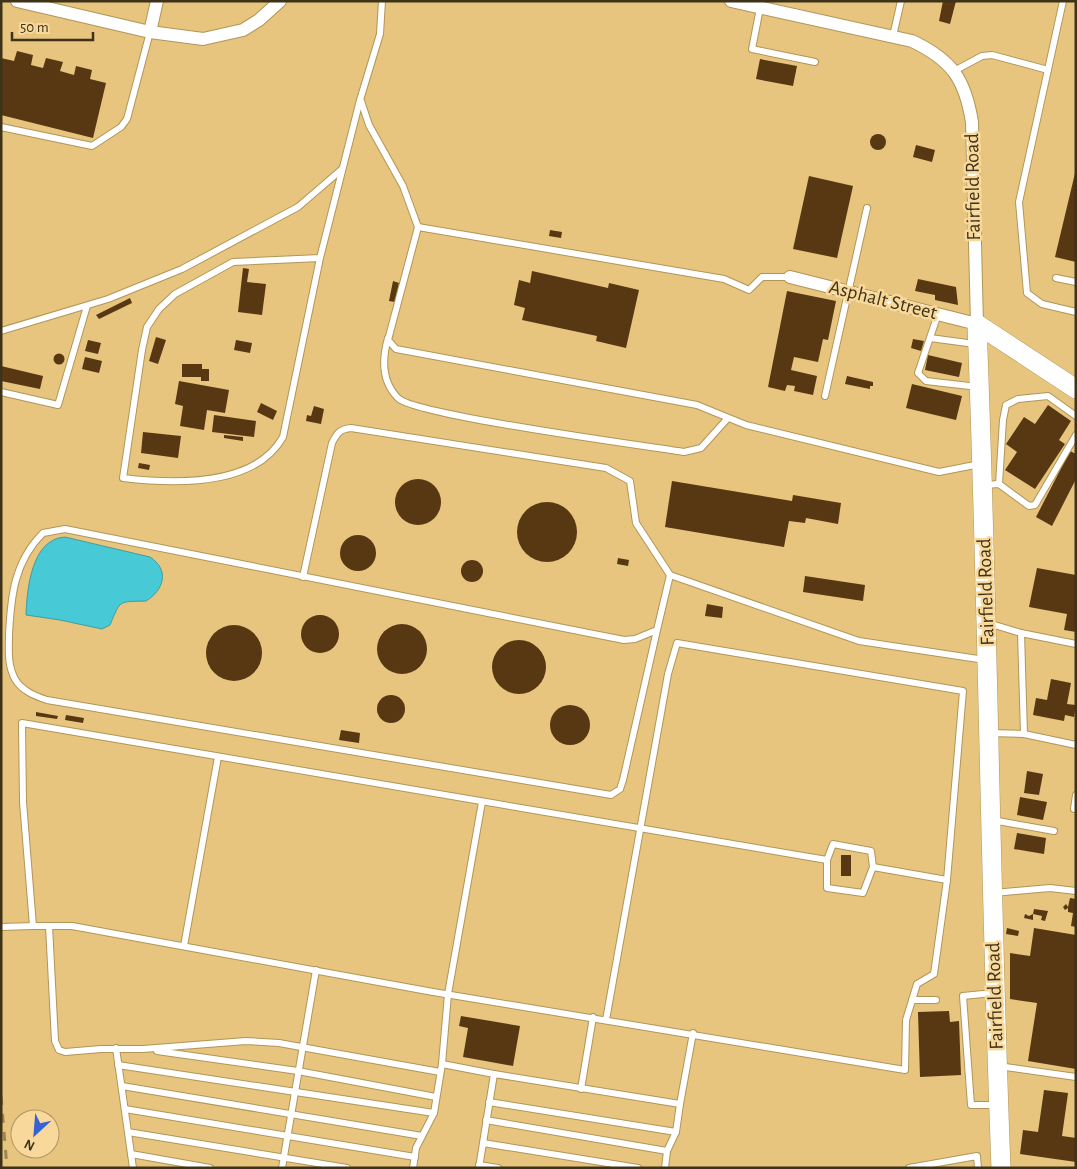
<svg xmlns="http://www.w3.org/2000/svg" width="1077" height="1169" font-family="'Alegreya Sans',sans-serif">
<rect width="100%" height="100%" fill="#ebcc8e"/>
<path fill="#e7c57f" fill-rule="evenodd" d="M1 1H1076V1168H1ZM20 1119H50V1149H20Z"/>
<path fill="#47c9d6" stroke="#449c9d" d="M65 537 150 557C170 570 164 590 146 601 118 602 121 599 110 625L102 629 60 620 26 615C27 590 31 539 65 537Z"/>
<g fill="#583713">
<path d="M943 1H956L950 24 939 21Z"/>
<path d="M17 51 33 55 31 65 43 68 46 58 63 62 60 71 74 75 76 66 92 70 90 79 106 83 93 138 1 115V58L14 61Z"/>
<path d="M760 59 797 66 793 86 756 79Z"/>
<circle cx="878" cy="142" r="8"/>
<path d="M916 145 935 150 932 162 913 157Z"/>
<path d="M1076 169V262L1055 257Z"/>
<path d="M809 176 853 186 837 258 793 249Z"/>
<path d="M550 230 562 232 561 238 549 236Z"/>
<path d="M243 268 249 269 247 282 266 284 262 315 238 312Z"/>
<path d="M532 271 608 288 609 283 639 290 626 348 596 341 597 336 522 320 525 308 514 305 519 280 530 283Z"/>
<path d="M918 279 956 287 958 305 935 300V295L915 291Z"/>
<path d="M393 281 399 283 395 302 389 301Z"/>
<path d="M787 291 836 301 828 340 823 339 818 362 794 357 791 370 817 376 813 395 794 391 795 386 787 385 785 391 768 387Z"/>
<path d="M130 298 132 303 99 319 96 315Z"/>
<path d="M156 337 166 340 158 364 149 361Z"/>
<path d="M913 339 924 341 921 351 911 348Z"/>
<path d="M88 340 101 343 98 354 85 351Z"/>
<path d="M236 340 252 343 250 353 234 350Z"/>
<circle cx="59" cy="359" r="5.5"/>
<path d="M928 355 962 363 959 377 925 370Z"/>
<path d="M85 357 102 361 99 373 82 369Z"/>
<path d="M182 364H202V369H209V381H201V377H182Z"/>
<path d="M1 366 43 376 40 389 1 381Z"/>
<path d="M847 376 873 382V386H870V389L845 384Z"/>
<path d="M179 381 229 390 225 413 207 410 204 430 180 426 183 406 175 404Z"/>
<path d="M912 384 962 396 956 420 906 408Z"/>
<path d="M261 403 277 411 273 420 257 412Z"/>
<path d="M1048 405 1071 421 1059 440 1065 444 1035 489 1005 470 1017 452 1006 444 1024 417 1035 424Z"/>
<path d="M314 406 324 409 321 424 306 421 307 415 311 416Z"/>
<path d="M214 415 256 421 254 437 212 432Z"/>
<path d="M143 432 181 436 178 458 141 453Z"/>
<path d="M224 435 243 437V441L224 438Z"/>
<path d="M1070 451 1076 454V479L1052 526 1036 517Z"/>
<path d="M139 463 150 465 149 470 138 468Z"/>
<circle cx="418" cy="502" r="23"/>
<path d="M672 481 792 501 793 495 841 503 838 524 806 518 805 523 789 521 784 547 665 527Z"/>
<circle cx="547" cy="532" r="30"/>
<circle cx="358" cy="553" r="18"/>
<path d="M618 558 629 560 628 566 617 564Z"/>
<circle cx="472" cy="571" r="11"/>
<path d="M1037 568 1076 575V632L1064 630 1067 614 1029 607Z"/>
<path d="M805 576 865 585 863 601 803 592Z"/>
<path d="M707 604 723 607 722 618 705 616Z"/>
<circle cx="320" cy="634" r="19"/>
<circle cx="402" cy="649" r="25"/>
<circle cx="234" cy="653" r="28"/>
<circle cx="519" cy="667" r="27"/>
<path d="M1051 679 1071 683 1067 704 1076 705 1074 717 1065 715 1064 721 1033 715 1036 698 1047 700Z"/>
<circle cx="391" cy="709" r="14"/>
<circle cx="570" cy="725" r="20"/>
<path d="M36 712 58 716 57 719 36 716Z"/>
<path d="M66 715 84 718 83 723 65 720Z"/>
<path d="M341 730 360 733 359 743 339 740Z"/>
<path d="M1027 771 1043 774 1039 795 1024 793Z"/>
<path d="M1020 797 1047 802 1043 820 1017 815Z"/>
<path d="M1017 833 1046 838 1044 854 1014 849Z"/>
<rect x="841" y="855" width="10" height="21"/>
<path d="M1070 898 1076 899V927L1071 926 1073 913 1068 912V908L1065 910 1063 907 1066 904 1068 907Z"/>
<path d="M1034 909 1048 911 1045 921 1041 920 1042 916 1033 914V920L1024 918 1025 914 1029 916 1033 914Z"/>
<path d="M1007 928 1019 931 1018 936 1006 934Z"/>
<path d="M1034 928 1076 935V1069L1028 1061 1037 1003 1010 999V953L1030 956Z"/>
<path d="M949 1011 950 1022 959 1021 961 1075 920 1077 918 1012Z"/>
<path d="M461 1016 520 1026 513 1066 463 1057 468 1028 459 1026Z"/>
<path d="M1044 1090 1068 1093 1062 1136 1076 1138V1162L1020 1154 1023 1130 1038 1132Z"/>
</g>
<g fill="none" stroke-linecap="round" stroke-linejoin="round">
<g stroke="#b29558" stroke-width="8">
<g id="lane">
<path d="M1063 1 1019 202 1027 293 1042 304 1076 312"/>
<path d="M760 8 752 49 815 62"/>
<path d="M893 36 901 1"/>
<path d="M954 71 982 56 992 55 1048 70"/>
<path d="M361 101 369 125 403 186 418 227"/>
<path d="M1 127 92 146 121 127 127 119 150 32"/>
<path d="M320 258 233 262 175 294 159 309 147 327 142 350 123 478C173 484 255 487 283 437L320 258 360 100 380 34 382 1"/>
<path d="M790 277H762L749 290 724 279 418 227 388 340 396 349 697 405 746 425 939 472 980 464"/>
<path d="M1056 278 1076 282"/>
<path d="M938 314 918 373 926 381 978 387"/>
<path d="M1 331 108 299 182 269 298 207 341 170"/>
<path d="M388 338C382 359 382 382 398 398 413 415 646 446 684 452L701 448 728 418"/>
<path d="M930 338 975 344"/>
<path d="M1 392 58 405 87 306"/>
<path d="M825 396 867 208"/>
<path d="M999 484 1003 420 1006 405 1018 399 1048 396 1076 416"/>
<path d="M984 485 999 484 1029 506 1035 505 1076 435"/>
<path d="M303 577 332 443C337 433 340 429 351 428L606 468 630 481 636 523 670 575"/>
<path d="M988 623 1021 633 1076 644"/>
<path d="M657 630 623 780 620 789 611 795 47 700C35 696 22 691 15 679 7 664 9 650 9 634 11 596 14 562 43 533L65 529 624 640 635 639 657 630 670 575 859 641 985 660"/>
<path d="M1021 633 1024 734 1076 745"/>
<path d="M22 723 827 860V888L863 893 873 867 947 880 934 974 917 984 906 1020 905 1070 433 992 72 926H33L23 802Z"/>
<path d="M991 733 1024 734"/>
<path d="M1074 809 1076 795"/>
<path d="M992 820 1054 831"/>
<path d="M827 860 833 844 871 851 873 867"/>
<path d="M994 893 1050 888 1076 891"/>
<path d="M49 926 55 1041 59 1050 65 1052 101 1049H143L246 1041 279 1043 440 1072"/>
<path d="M1 927 33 926"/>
<path d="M184 946 218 757"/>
<path d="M993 993 963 996 971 1105H997"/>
<path d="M912 1000H936"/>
<path d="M606 1020 668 674 677 643 963 691 947 880"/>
<path d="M116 1048 133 1168"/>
<path d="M157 1051 298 1071 436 1097"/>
<path d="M442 1064 494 1074"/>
<path d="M118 1065 434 1113"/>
<path d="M998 1066 1076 1077"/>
<path d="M122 1086 422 1136"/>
<path d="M581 1089 593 1017"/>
<path d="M489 1102 676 1132"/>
<path d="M680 1104 693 1033"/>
<path d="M125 1109 415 1157"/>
<path d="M486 1120 667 1151"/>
<path d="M128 1132 347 1168"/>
<path d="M483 1143 638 1168"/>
<path d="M131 1154 210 1168"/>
<path d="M479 1165 498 1168"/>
<path d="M282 1168 316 970"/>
<path d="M413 1168 416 1148 434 1113 442 1064 448 994 482 802"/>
<path d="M479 1168 494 1074 680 1104 676 1132 667 1151 665 1168"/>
<path d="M909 1168 977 1156 978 1168"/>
</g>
</g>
<g stroke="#b29558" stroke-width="14">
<g id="street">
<path d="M17 1 150 32 203 39 243 30 259 20 280 1"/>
<path d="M731 1 912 41C952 60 965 79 972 122L977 324 790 277"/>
<path d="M150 32 157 1"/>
</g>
</g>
<g stroke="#b29558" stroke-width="20">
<g id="secondary">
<path d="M977 324C988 605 990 887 1001 1168"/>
<path d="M977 324 1076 389"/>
</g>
</g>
<use href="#lane" stroke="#fff" stroke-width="6"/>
<use href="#street" stroke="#fff" stroke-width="12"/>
<use href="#secondary" stroke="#fff" stroke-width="19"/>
<path stroke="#9b8558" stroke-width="3" stroke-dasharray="9 9" stroke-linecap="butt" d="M1 1096 7 1168"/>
</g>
<g text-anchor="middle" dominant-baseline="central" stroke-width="5" stroke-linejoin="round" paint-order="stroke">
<g font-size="20" fill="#3e3219" stroke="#f8d99b">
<text transform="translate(973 187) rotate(-91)">Fairfield Road</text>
<text transform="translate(883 300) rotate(14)">Asphalt Street</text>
<text transform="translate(986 592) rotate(-92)">Fairfield Road</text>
<text transform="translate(995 996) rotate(-92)">Fairfield Road</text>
</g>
</g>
<rect width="1077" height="1169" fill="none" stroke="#3e3219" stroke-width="5"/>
<g transform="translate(35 1134) rotate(206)"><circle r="24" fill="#f8d99b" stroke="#ae9667"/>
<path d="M0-4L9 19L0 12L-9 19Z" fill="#3563d3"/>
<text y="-8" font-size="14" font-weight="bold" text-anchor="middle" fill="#3e3219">N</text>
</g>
<path d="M12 32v8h81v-8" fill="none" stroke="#3e3219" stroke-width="2.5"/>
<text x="20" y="32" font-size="15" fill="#3e3219" stroke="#f8d99b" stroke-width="4" paint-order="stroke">50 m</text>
</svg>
